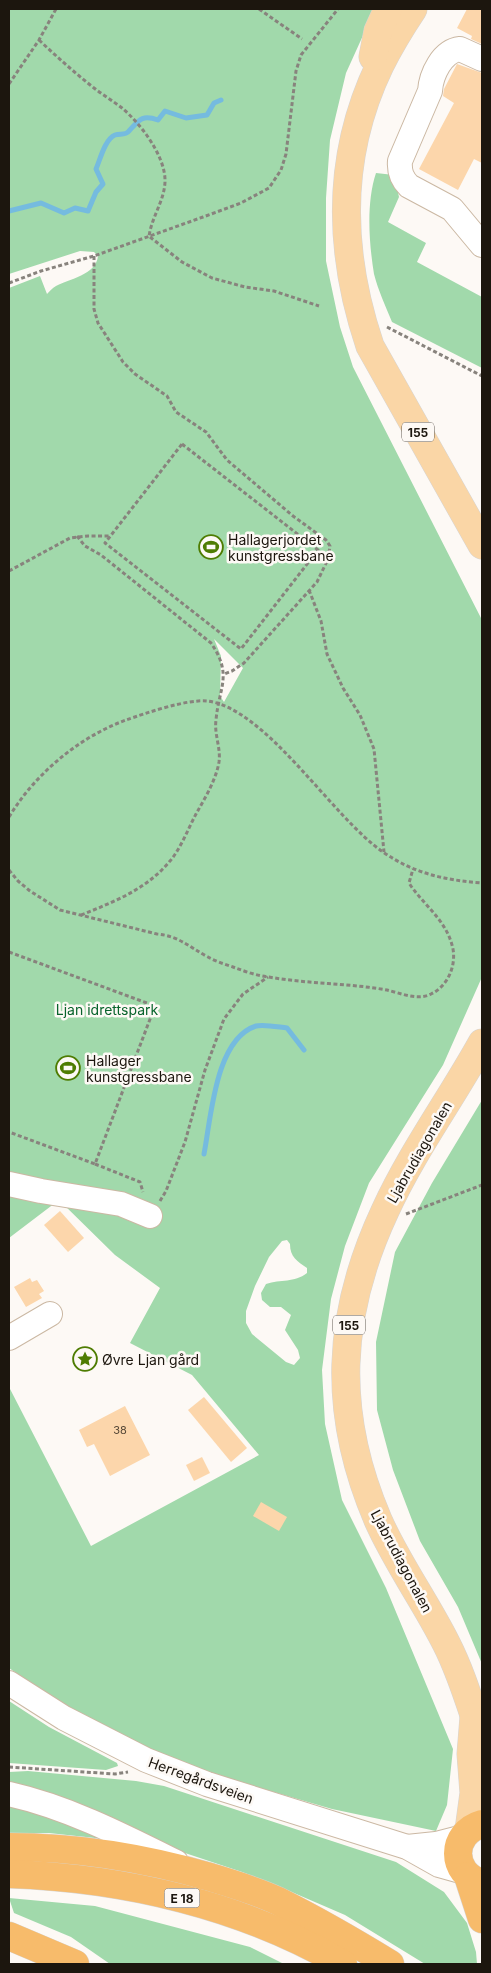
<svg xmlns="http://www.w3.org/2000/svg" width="491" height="1973" font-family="Inter,sans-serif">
<rect width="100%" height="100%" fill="#fdf9f5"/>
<g fill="#a1d9ab" fill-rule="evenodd">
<path d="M9 9H375L346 73 330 140 326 198V261L340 327 353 367 482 620V977L443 1065 369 1183 345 1246 331 1299 322 1370 325 1424 342 1500 386 1588 453 1749 447 1805 436 1831 332 1809 191 1768 101 1731 9 1668V1387L91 1546 259 1455 192 1375 130 1343 160 1288 115 1255 59 1200 9 1238V1192L56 1198 9 1171V288L40 276 47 294C50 291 52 288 56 286 69 279 96 275 98 256L94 252 80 251 9 274ZM214 639 243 668 224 702 220 696 221 656ZM287 1240 290 1244C290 1257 297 1261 307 1268V1273C294 1283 281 1279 266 1284L261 1293 262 1300 270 1307H281L291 1315 285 1330 298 1350 300 1358 294 1365 286 1362 252 1334 246 1323V1311L255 1286 269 1257 282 1241Z"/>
<path d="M376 173 394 175 399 197 388 222 426 243 417 262 482 297V368L392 322C386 307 378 290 374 274 369 243 366 203 376 173Z"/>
<path d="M482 1100V1664L458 1607 420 1541 393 1470 377 1410 376 1342 395 1252 432 1183Z"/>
<path d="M9 1701 49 1727 117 1763 118 1766 106 1770 9 1763Z"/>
<path d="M28 1771 136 1781 164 1786 396 1862 444 1892 467 1923 476 1952 477 1964H425L345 1915 287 1890 242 1872 158 1844 9 1787V1772Z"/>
<path d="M9 1799 104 1839 49 1833H9Z"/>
<path d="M9 1898 95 1906 250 1947 284 1964H110L71 1937 14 1913Z"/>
</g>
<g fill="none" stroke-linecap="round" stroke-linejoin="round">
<g stroke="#75bbdf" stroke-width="5">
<path d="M9 211 41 203 64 213 75 208 88 211 96 192 103 184 96 169C100 160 105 139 115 135 120 133 125 136 129 131 139 120 142 114 158 120L165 111 186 118 207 115 214 103 221 100"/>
<path d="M204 1154C211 1119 215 1039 256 1026 264 1024 278 1027 287 1028L304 1050"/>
</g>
</g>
<g fill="#fcd6ab">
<path d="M467 9H482V44L471 39 472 36 457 28Z"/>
<path d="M457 64 482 73V163L474 159 458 190 419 169 454 103 443 96 444 89Z"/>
<path d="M60 1211 84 1238 68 1252 44 1225Z"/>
<path d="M30 1278 32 1282 37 1280 44 1291 39 1294 42 1298 26 1307 14 1287Z"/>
<path d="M204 1397 247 1448 231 1462 188 1410Z"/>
<path d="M125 1406 150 1455 110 1476 94 1444 87 1447 79 1430Z"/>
<path d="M202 1457 210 1473 194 1481 186 1465Z"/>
<path d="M261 1502 287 1517 279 1531 253 1516Z"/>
</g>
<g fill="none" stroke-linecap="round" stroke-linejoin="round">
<g stroke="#cbb8a3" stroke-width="26">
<g id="minor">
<path d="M482 59 460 49C442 51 431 75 430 91L400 161C399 172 402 179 409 186L452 209 482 245"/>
<path d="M9 1184 41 1191 121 1204 150 1216"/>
<path d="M9 1338 50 1314"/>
<path d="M9 1683 64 1718 146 1760 207 1784 407 1847 439 1865 464 1872"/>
<path d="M9 1794C67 1807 122 1835 176 1862"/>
<path d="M407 1847 436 1844 463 1837"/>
</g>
</g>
<g stroke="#d6d5d4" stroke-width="29">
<g id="major">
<path d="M413 9C401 27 390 45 380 65 336 156 338 251 370 346L482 545"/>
<path d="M373 57 378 31 388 9"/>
<path d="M482 1043C451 1099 412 1152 385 1211 336 1316 332 1413 378 1520 397 1563 425 1601 446 1643 462 1674 471 1707 482 1739"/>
<path d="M469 1830 474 1793 471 1754 474 1717"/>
</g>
</g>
<g stroke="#d6d5d4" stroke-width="29">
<g id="highway">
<path d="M482 1824C450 1833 450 1874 482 1883"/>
<path d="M9 1847C77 1847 145 1858 210 1877 233 1884 257 1891 278 1901 316 1920 354 1942 390 1964"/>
<path d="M9 1874C125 1878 242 1905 343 1964"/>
<path d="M468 1876 482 1919"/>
<path d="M9 1936 75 1964"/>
</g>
</g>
<g stroke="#88837d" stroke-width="3" stroke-dasharray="4 2.5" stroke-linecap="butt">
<path d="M259 9 302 39"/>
<path d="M39 40C57 57 75 73 94 88 103 95 113 101 122 108 141 124 166 157 165 182 164 202 151 218 149 237"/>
<path d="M9 84 39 40 56 9"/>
<path d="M150 237 182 262 212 278 245 287 274 291 319 306"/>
<path d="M94 256V309L98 323 123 362 135 374 167 396 176 412 206 432 227 460 293 516 326 540 330 546 328 559 317 582 244 663 232 671 224 674"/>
<path d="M9 283 41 271 94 256 203 217 241 203 269 188 281 170 286 154 296 71 301 55 338 9"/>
<path d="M387 327 482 376"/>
<path d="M182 444 318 550 241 649 105 543Z"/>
<path d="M77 536 85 546 101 555 211 643C233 675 219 687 216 720 214 734 221 748 219 762 216 780 205 798 196 814 188 829 181 848 170 861 146 890 113 902 79 916"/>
<path d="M9 571 70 538 88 536H110"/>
<path d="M309 590 321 621 327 654 343 688 360 715 374 749 384 852"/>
<path d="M9 817C35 774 79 737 126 720 146 713 187 699 207 701 266 708 332 817 383 852 415 874 445 880 482 883"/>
<path d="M9 870 18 881 30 891 60 910 157 934C179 936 189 947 208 957 215 961 224 964 233 967 244 971 257 976 269 977 308 984 348 983 387 990 400 993 418 1001 431 994 448 986 456 966 453 949 447 920 424 906 409 883L413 869"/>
<path d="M9 952 155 1006 95 1164 9 1132"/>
<path d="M95 1164 140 1182 143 1192"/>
<path d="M160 1201 166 1191 185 1142 205 1070 224 1019 243 994 268 977"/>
<path d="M406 1214 482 1185"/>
<path d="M9 1767 115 1774 128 1772"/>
</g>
<use href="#minor" stroke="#fff" stroke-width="24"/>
<use href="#major" stroke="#fad6a6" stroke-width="28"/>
<use href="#highway" stroke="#f7bb6b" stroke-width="28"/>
</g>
<defs>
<g id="stadium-ring" transform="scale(1.25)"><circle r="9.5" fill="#fdf9f5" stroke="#4e7c02" stroke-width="1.5"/><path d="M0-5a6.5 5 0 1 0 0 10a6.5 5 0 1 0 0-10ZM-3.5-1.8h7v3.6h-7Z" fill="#4e7c02"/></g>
<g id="sight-ring" transform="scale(1.25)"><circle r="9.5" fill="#fdf9f5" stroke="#4e7c02" stroke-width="1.5"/><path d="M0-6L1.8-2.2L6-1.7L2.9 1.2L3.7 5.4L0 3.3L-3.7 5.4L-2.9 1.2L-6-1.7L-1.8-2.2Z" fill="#4e7c02"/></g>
</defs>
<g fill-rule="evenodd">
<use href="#stadium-ring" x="211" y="547"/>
<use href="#stadium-ring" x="68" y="1068"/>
<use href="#sight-ring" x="85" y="1359"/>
</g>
<g text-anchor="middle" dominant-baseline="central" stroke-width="5" stroke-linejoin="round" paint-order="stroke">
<g font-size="11" fill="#544635">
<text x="120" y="1430">38</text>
</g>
<g fill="#fdf9f5" stroke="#605a53" stroke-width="1">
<rect x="402" y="422.5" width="32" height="19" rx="4"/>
<rect x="333" y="1315.5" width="32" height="19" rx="4"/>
<rect x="164.5" y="1888.5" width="35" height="19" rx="4"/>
</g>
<g font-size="12" font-weight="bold" fill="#1c160e">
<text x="418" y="432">155</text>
<text x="349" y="1325">155</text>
<text x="182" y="1898">E 18</text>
</g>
<g font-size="14" fill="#1c160e" stroke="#fdf9f5" text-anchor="start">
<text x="228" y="539">Hallagerjordet<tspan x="228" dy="16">kunstgressbane</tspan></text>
<text x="86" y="1060">Hallager<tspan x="86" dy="16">kunstgressbane</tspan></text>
<text x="102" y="1359">Øvre Ljan gård</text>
</g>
<g font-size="14" fill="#08632c" stroke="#fdf9f5">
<text x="107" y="1009">Ljan idrettspark</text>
</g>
<g font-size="14" fill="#1c160e" stroke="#fdf9f5">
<text transform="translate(419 1152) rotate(-60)">Ljabrudiagonalen</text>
<text transform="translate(402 1561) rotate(62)">Ljabrudiagonalen</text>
<text transform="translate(201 1780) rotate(20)">Herregårdsveien</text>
</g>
</g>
<rect width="491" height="1973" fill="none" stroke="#1c160e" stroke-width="20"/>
</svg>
